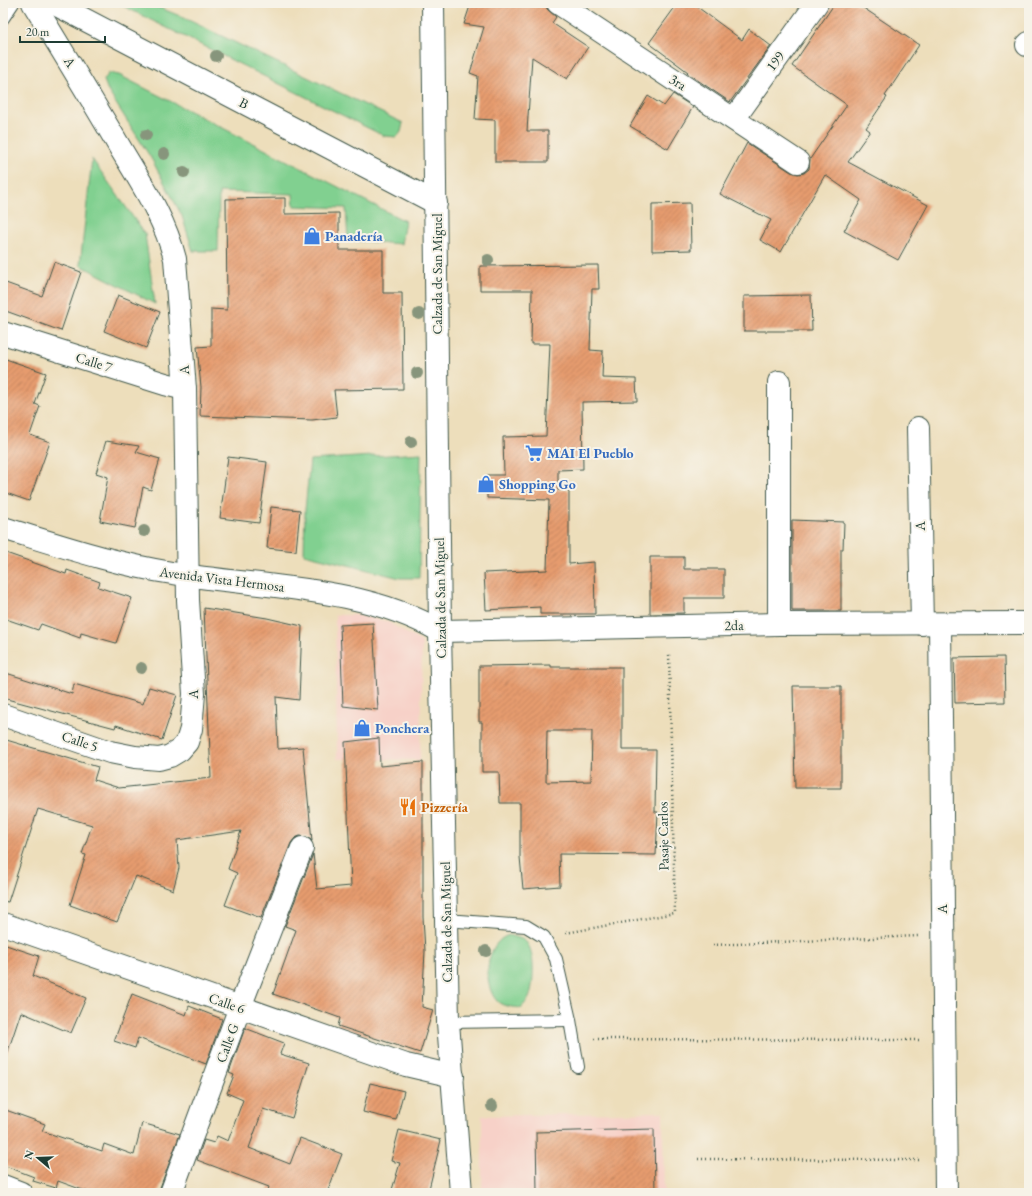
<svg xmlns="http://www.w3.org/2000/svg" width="1032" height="1196" font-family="'EB Garamond',serif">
<defs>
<pattern id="building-hatch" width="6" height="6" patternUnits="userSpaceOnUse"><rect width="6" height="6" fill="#e69b6e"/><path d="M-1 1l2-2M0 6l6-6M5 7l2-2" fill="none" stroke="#ba805b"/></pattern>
</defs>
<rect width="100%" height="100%" fill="#f7f3e8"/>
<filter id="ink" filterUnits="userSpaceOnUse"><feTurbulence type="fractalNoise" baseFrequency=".025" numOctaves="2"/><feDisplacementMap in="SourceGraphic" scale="8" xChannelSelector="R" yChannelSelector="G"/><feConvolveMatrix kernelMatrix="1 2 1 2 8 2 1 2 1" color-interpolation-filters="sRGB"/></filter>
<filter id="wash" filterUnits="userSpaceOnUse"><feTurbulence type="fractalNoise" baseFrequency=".012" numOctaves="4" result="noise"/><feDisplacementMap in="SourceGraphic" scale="16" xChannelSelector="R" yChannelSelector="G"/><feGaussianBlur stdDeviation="0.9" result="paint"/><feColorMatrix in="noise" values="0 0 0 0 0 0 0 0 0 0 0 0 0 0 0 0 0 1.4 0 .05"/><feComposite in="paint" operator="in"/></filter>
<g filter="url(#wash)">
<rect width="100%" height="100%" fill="#eddebb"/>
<g fill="#f7d1c8">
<path d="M335 615H357L386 621 422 642 420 760 337 759Z"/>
<path d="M663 1112 664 1193H482V1116Z"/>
</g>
<g fill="#81d090" stroke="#508662">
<path d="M117 3H148L180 16 403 123 401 132 397 137 384 136Z"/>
<path d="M109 73 119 75 405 221 401 244 348 240 346 208 294 206 293 194 219 192 218 251H193L182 216 151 158 108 91 104 80Z"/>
<path d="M92 159 145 234 155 304 80 265Z"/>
<path d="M421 453 419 578H400L304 554 305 510 310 460Z"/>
<path d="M509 935C515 937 522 938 526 942 536 952 534 986 529 998 527 1002 523 1005 521 1008 513 1007 503 1007 497 1001 482 985 485 942 509 935Z"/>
</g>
<g id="blocks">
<g fill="url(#building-hatch)" fill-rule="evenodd">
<path d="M471 3H546L547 9 556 17 552 23 588 47 567 79 532 57 527 131H548V162H495V120L475 119 478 76 470 73 484 27 464 24Z"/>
<path d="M678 3H692L742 40 749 29 771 46 730 102 687 73 688 72 649 43Z"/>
<path d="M835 3H856L919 45 885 96 887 97 866 128 870 131 848 162 928 205 898 260 844 231 861 200 825 175 781 252 760 240 771 220 720 194 747 143 791 172 798 174 804 173 809 169 810 159 847 105 792 66Z"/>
<path d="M673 94 693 107 668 149 630 126 648 96 664 106Z"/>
<path d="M285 198V214L339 213V250H383V293H402L403 389 334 390 337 417 312 420 200 416 201 387 197 347 211 346V309L227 310 226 199Z"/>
<path d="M690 203 691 250 652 251V204Z"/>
<path d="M54 262 81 272 61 331 3 310V282L42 296Z"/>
<path d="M598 265 599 289H592L590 350 603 351 602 378 636 379 637 401 582 402 583 469 558 470V490H569V564L594 562 595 614H540V607L486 610 484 573 547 570 549 500 487 498V475H504L503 437 546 436 550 344H531L532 290H480V266Z"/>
<path d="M118 295 160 312 146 348 104 331Z"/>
<path d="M811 295 812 331H744V296Z"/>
<path d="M3 358 46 373 35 404 40 406 30 435 50 442 29 501 3 492Z"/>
<path d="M106 441 139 446 136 452 160 459 151 490 143 487 135 528 100 521 108 477 96 473Z"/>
<path d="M228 457 267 462 259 523 220 518Z"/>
<path d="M271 507 300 510 296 551 267 548Z"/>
<path d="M792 520 844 522 843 549H841V611H792Z"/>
<path d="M3 552 66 574 67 570 100 582 98 587 132 598 116 643 81 633 80 638 41 624 38 630 3 618Z"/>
<path d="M650 557H684V569H724V598H684V613L650 614Z"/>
<path d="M204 608 267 618 302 626 299 700 276 697 278 749 303 747 312 841 307 837 300 836 295 838 291 843 261 918 225 905 237 873 228 869 241 831 177 840 179 868 173 890 136 876 117 922 70 905 86 855 82 854 92 825 38 809 8 902 3 901V739L98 767 94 780 119 788 211 778Z"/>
<path d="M373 623 378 710 343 706 340 625Z"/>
<path d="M1004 657 1005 702 955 703 954 658Z"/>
<path d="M551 665V667H622V750H656L655 812H658L656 855 559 854 560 886 523 889 520 857V803H500L499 772H482V722H479V666ZM547 731H592L591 781 546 782Z"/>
<path d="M3 672 72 694 74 684 143 704 149 687 177 695 162 740 116 725 115 728 3 698Z"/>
<path d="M793 686H841V788H795Z"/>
<path d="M379 738 380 766 423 762V917L425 951 422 1007 433 1010 420 1053 338 1026 340 1018 273 994 296 930 285 926 313 854 317 889 351 886 345 742Z"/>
<path d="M3 944 39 956 33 976 86 998 71 1033 21 1012 7 1054 3 1053Z"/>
<path d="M132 994 186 1015 189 1006 222 1019 206 1064 138 1038 135 1048 114 1041Z"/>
<path d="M245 1028 284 1043 280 1054 309 1063 292 1118 263 1109 249 1148 290 1164 300 1138 342 1154 327 1193H267L269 1187 197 1160 204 1140 214 1143 217 1136 228 1141 243 1100 227 1093 234 1075 229 1073Z"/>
<path d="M370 1083 404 1091 396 1120 363 1112Z"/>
<path d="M3 1109 45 1124 42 1131 102 1151 104 1144 134 1155 142 1123 180 1134 158 1193H91L58 1181 56 1188 33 1181 34 1177 3 1165Z"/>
<path d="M654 1129 655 1193H537L536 1132Z"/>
<path d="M399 1130 441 1140 428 1193H391L400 1163 391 1161Z"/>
</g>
</g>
</g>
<g filter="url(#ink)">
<use href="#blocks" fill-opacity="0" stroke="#3e5548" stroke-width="1"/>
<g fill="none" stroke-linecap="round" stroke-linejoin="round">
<g stroke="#3e5548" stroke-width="14">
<g id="lane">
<path d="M3 18 13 3"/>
<path d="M446 920 526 926 544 937 556 959 570 1020 578 1067"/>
<path d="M448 1022 570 1020"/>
</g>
</g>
<g stroke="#3e5548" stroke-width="24">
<g id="street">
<path d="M558 3 798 162"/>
<path d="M1027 45 1029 43"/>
<path d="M734 119 817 3"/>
<path d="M3 333 165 384 185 389"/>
<path d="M918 428 922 624"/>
<path d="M3 528C59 545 115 564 172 573 261 588 360 585 440 631L779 624 1029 623"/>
<path d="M779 624V382"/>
<path d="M940 624 946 1193"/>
<path d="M3 715 110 752 135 757 159 759 170 756 180 750 187 742 191 729 194 694 188 600 185 389 175 259C165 219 143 186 122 151 93 101 63 52 33 3"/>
<path d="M3 924 406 1065 453 1076"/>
<path d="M3 1186 21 1193"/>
<path d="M171 1193 240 1007 302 848"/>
</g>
</g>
<g stroke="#3e5548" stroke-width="24">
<g id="secondary">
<path d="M53 3 436 203"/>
<path d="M433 3 440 631 446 920 448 1022 461 1193"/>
</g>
</g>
<g stroke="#3e5548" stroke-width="2.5" stroke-dasharray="1 3" stroke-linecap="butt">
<path d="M566 933 675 913 669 652"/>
<path d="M713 945 918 936"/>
<path d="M594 1039 919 1040"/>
<path d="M698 1159 919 1160"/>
</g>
<use href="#lane" stroke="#fff" stroke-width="12"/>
<use href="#street" stroke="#fff" stroke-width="22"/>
<use href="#secondary" stroke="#fff" stroke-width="22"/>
</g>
<g fill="#87957b">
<circle cx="216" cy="56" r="6"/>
<circle cx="146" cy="135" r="6"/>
<circle cx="164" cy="154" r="6"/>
<circle cx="184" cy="172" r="6"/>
<circle cx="488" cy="260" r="6"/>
<circle cx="419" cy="314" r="6"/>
<circle cx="417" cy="373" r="6"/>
<circle cx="411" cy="442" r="6"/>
<circle cx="144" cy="531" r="6"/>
<circle cx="141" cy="668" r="6"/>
<circle cx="486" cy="951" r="6"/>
<circle cx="492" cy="1106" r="6"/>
</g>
</g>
<defs>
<g id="shop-bare" transform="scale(1.38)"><path d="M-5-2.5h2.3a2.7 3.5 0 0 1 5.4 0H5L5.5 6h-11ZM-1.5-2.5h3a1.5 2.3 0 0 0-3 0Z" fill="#3f7fe0" stroke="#f7f3e8" stroke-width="2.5" paint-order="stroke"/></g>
<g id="supermarket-bare" transform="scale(1.38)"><path d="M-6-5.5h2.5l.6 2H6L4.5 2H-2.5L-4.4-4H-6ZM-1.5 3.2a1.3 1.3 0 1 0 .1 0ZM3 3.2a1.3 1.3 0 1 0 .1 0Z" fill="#3f7fe0" stroke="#f7f3e8" stroke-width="2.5" paint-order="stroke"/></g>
<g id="restaurant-bare" transform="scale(1.38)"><path d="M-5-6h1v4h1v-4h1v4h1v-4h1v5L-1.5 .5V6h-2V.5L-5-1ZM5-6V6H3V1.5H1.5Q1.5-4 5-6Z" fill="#e8710a" stroke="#f7f3e8" stroke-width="2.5" paint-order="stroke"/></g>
</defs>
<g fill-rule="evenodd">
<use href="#shop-bare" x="312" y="236"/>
<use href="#supermarket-bare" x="534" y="453"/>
<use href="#shop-bare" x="486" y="484"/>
<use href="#shop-bare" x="362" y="728"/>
<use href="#restaurant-bare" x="408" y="807"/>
</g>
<g text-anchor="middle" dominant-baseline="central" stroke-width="4" stroke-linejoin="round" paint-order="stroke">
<g font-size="14" fill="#1f3d34" stroke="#f7f3e8">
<text transform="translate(775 61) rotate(-54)">199</text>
<text transform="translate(70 62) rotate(58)">A</text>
<text transform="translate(678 82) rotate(33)">3ra</text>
<text transform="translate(244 103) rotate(28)">B</text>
<text transform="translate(437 274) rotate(-90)">Calzada de San Miguel</text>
<text transform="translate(94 362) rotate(17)">Calle 7</text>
<text transform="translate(184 370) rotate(-94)">A</text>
<text transform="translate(920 526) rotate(-91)">A</text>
<text transform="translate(222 579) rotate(7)">Avenida Vista Hermosa</text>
<text transform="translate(440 598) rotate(-91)">Calzada de San Miguel</text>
<text transform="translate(734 625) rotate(-1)">2da</text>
<text transform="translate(193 694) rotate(-89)">A</text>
<text transform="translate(80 741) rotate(18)">Calle 5</text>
<text transform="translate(663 836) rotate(-91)">Pasaje Carlos</text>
<text transform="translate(942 909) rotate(-90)">A</text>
<text transform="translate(446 922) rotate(-91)">Calzada de San Miguel</text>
<text transform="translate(227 1003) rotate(19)">Calle 6</text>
<text transform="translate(227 1043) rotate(-70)">Calle G</text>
</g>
<g font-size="14" font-weight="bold" fill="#366cbe" stroke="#f7f3e8" text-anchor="start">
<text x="325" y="236">Panadería</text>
<text x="547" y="453">MAI El Pueblo</text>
<text x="499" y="484">Shopping Go</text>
<text x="375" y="728">Ponchera</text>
</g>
<g font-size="14" font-weight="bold" fill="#c56008" stroke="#f7f3e8" text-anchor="start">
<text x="421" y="807">Pizzería</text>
</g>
</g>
<rect width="1032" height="1196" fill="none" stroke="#f7f3e8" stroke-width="16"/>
<g transform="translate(38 1158) rotate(289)" stroke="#f7f3e8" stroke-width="3" paint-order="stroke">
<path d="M0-3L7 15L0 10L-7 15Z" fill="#1f3d34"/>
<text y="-6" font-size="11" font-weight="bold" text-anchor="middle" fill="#1f3d34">N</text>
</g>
<path d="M20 36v6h85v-6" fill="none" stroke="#1f3d34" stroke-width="2"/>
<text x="26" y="36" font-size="12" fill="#1f3d34" stroke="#f7f3e8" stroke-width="3" paint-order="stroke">20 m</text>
</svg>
